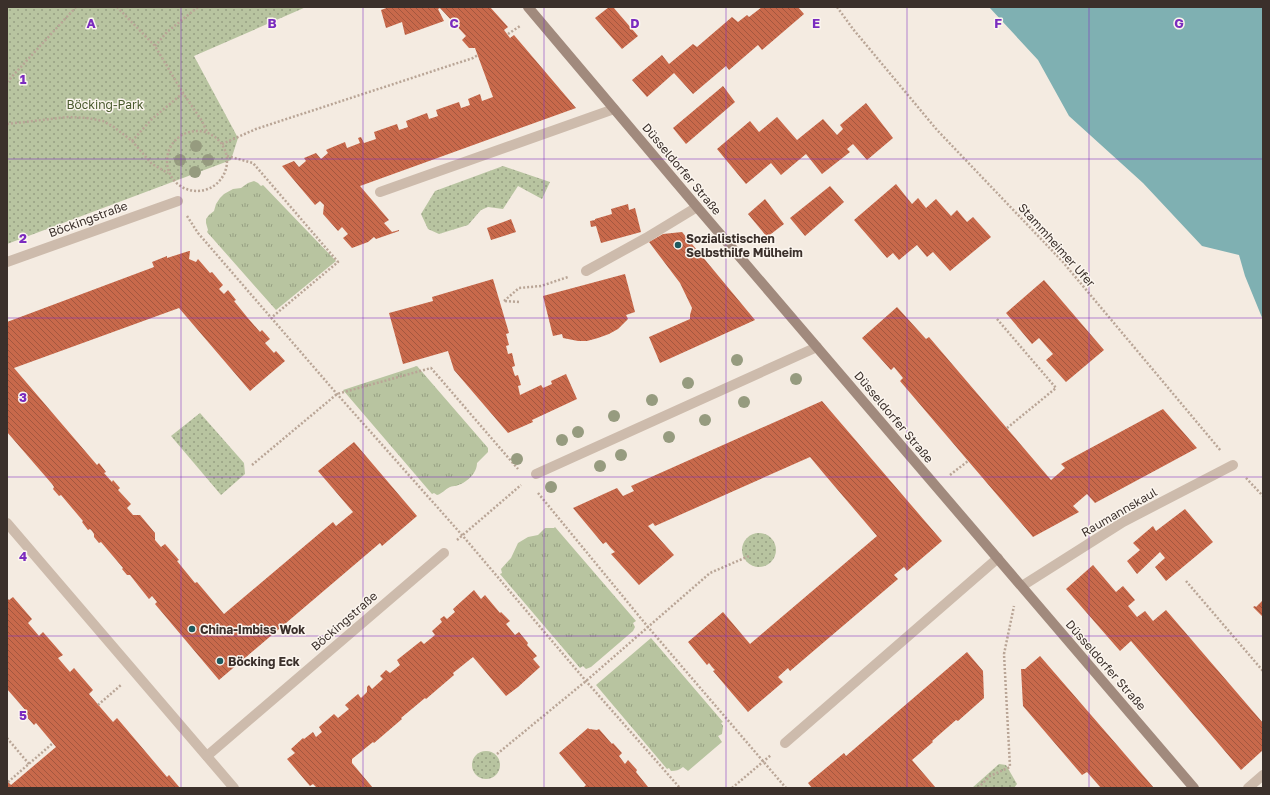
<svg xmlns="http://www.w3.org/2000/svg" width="1270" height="795" font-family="'Golos Text',sans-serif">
<defs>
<pattern id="grass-tufts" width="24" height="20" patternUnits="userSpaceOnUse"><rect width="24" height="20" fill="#b8c4a0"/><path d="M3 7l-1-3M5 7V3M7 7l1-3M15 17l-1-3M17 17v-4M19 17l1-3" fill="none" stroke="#97a083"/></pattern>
<pattern id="park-dots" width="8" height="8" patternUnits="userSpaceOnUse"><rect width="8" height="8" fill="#b8c4a0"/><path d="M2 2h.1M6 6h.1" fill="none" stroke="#97a083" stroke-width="1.8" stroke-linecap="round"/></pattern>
<pattern id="building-back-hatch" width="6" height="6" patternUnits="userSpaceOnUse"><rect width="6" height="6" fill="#c8694b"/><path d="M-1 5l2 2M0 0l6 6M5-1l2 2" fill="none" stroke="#a4573f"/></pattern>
</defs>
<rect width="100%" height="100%" fill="#f4ebe1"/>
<g fill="url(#grass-tufts)">
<path d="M254 181 258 183 261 186 263 185 336 261 276 310 207 232 208 230 206 223V219L209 215 214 211 216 204 220 198 224 194 233 189 241 188 248 183Z"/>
<path d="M417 366 488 448V452L477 463C477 474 466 483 456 486 454 486 452 486 450 487 445 489 442 494 437 495L434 493 432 494 343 390Z"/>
<path d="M555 527 636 621 633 623 635 627 633 631 591 667 586 669 583 666 580 668 500 574 502 573 501 569 511 558 518 543 528 537 538 535 545 528H554Z"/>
<path d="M651 638 723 722 721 723 723 726 722 734 718 736 722 742 688 771 683 767C679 770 676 771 671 771L669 768 667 769 596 685Z"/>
</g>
<g fill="url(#park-dots)">
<path d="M7 7H306L194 56 238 138 231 160 7 244Z"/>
<path d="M503 166 550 182 542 199 518 186 503 209 488 207 481 210 468 225 439 234 428 229 421 214 435 191Z"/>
<path d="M200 413 244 463 245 474 221 495 171 436Z"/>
<circle cx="759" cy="550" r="17"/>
<circle cx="486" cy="765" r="14"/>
<path d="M999 764 1006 765 1017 784 1014 788H972Z"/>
</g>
<path fill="#7fb0b2" d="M989 7H1263V320L1245 276 1239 255 1202 246 1143 183 1069 116 1038 60Z"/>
<g fill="url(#building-back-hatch)">
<path d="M389 7H490L508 27 504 30 510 38 514 35 576 108 360 186 389 220 384 223 392 232 399 230V231L376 239 374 237 368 242 352 248 343 238 348 234 342 227 338 231 323 214 324 205 320 201 315 205 282 166 294 161 299 167 306 161 304 158 316 153 321 159 328 153 326 150 328 149 345 142 347 148 360 143 358 138 361 137 364 143 376 139 374 132 397 124 399 130 408 127 406 121 427 113 429 119 438 116 436 110 459 102 461 108 470 105 468 99 480 94 482 101 493 97 475 48H469L462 40 466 36 440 8 438 9 444 21 405 35 402 22 386 28 381 10Z"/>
<path d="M609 7H613L638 36 622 49 595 18Z"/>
<path d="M762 7H798L804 14 762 50 758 45 729 70 726 66 693 94 674 73 647 97 632 80 662 55 669 64 693 44 697 47 732 17 738 22 747 15 749 17Z"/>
<path d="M723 86 735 102 686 144 673 128Z"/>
<path d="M866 103 893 138 867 160 853 144 847 149 850 152 822 174 806 154 781 175 771 163 746 184 717 149 750 121 759 132 777 117 797 140 823 119 837 135 843 129 840 125Z"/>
<path d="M896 184 912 204 918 198 926 208 936 199 951 216 957 210 967 222 973 217 991 237 950 271 933 252 927 257 917 245 899 260 893 253 887 258 854 220Z"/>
<path d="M830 186 844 202 805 236 790 218Z"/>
<path d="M765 199 784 224 767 237 748 214Z"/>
<path d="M628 204 629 210 635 208 641 232 601 243 596 226 591 227 590 221 595 220V219L612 214 611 209Z"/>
<path d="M511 219 516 232 491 240 487 228Z"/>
<path d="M682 232 755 320 660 363 649 337 690 319V315L692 308 680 283 649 242 663 234Z"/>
<path d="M189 251H190L189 259 196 262 198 259 210 273 212 272 223 285 219 289 224 294 228 290 236 300 234 301 247 317 260 332 262 330 270 339 265 343 274 353 276 351 285 361 250 391 179 308 14 368 97 465 99 463 106 472 104 473 112 482 113 480 120 488 118 490 131 504 127 508 133 515H140L155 533V540L161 547 165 544 179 560 177 561 195 583 197 582 224 614 333 522 336 526 353 512 318 471 354 442 417 516 382 546 380 543 219 680 155 604 157 602 152 596 149 599 130 575H127L122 569 123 568 101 542 99 543 94 537V534L92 531 90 529 88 530 82 522 83 521 61 495 59 496 53 489 54 487 52 484 7 432V322L154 267 152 262 167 256V258Z"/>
<path d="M625 274 635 312 626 315 628 319 618 329 609 334 598 338 587 341H578L563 338 562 334 553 336 543 296Z"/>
<path d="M493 279 509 333 506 334 509 345 506 346 508 354 512 353 515 366 512 367 515 376 518 375 521 385 518 386 520 395 541 385 543 388 552 384 551 381 566 374 577 399 532 420 533 422 508 433 454 370 448 351 403 364 389 313 433 301 432 297Z"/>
<path d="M1044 280 1104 350 1066 382 1046 360 1053 354 1039 338 1032 344 1006 313Z"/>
<path d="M897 307 926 339 929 337 1051 480 1065 468 1061 464 1163 409 1197 448 1095 503 1087 494 1073 506 1079 512 1033 537 900 381 903 378 894 367 891 370 890 369 862 338Z"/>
<path d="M822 401 942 541 907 571 904 567 894 575 898 579 790 671 788 668 778 677 783 682 748 712 713 671 715 670 712 667 709 663 707 665 688 642 723 612 750 644 877 536 825 475 810 457 655 526 653 523 648 526 674 555 639 585 611 554 615 552 610 547 606 542 603 544 573 508 617 488 623 496 634 491 631 486Z"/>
<path d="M1185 509 1213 542 1166 581 1155 567 1165 558 1160 552 1137 574 1127 561 1140 550 1133 543 1153 526 1156 531Z"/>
<path d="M1093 565 1116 592 1123 586 1135 600 1128 606 1137 617 1145 611 1153 621 1166 610 1263 723V750L1241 770 1131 641 1120 651 1066 589Z"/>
<path d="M474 590 481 599 485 595 500 613 501 612 510 621 506 624 515 635 519 632 528 643 527 645 537 656 533 659 540 667 518 687 506 696 473 657 453 673 454 675 426 699 425 698 401 718 402 719 374 743 373 742 352 759V763L373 788H317L313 784 310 786 287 759 295 753 291 749 303 738 304 739 313 732 316 737 322 732 319 727 334 714 338 718 349 709 345 705 358 694 361 698 367 692V687L369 685 372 689 383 679 380 676 386 670 390 673 400 665 397 660 421 641 424 644 435 635 432 631 442 622 440 619 444 616 447 619 455 612 453 609Z"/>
<path d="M13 597 32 619 28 623 39 636 43 632 63 655 58 658 70 672 74 668 93 690 89 694 113 722 117 718 167 777 169 775 180 788H7V781L11 785 56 747 36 723 34 725 25 715 27 712 7 689V598L9 600Z"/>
<path d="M1263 600V617L1253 607 1255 606 1256 607Z"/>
<path d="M967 652 983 671 984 698 958 721 956 720 932 741 933 742 912 760 936 788H812L808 783 844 753 846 756Z"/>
<path d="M1040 656 1117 745 1154 788H1101L1087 772 1082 775 1023 706 1021 669H1025Z"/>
<path d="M588 728 589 729 597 730 599 729 612 744 613 743 622 753 619 756 625 764 628 760 637 770 636 772 648 787 647 788H583L586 785 559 753Z"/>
</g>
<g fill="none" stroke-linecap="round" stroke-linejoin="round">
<g stroke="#b9a596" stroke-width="2.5" stroke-dasharray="2 2" stroke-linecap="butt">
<path d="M117 7 155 46 183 93 202 121 207 132"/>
<path d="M837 7 853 29 937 130 1062 261 1221 451"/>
<path d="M508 34 520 26"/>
<path d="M155 46 167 32 198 7"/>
<path d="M7 82 76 7"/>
<path d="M7 124 68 117 87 118 103 121 114 127 132 141 152 164 168 173"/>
<circle cx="197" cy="161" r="30"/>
<path d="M132 141 152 119 183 93"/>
<path d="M222 144 256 129 473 58 478 55"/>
<path d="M227 156 253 163 338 262 271 318"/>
<path d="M187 216 198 233 337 394 462 535 586 681 680 788"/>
<path d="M504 301 519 288 541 286 568 277"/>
<path d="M505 301 519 302"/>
<path d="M997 319 1056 388 1007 428"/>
<path d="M252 465 337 394 431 368 518 469"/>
<path d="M950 475 968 461"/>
<path d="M1246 478 1263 496"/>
<path d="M538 493 648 627 786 788"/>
<path d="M457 540 521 485"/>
<path d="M1186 581 1263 671"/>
<path d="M98 705 121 685"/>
<path d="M7 738 29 764"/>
<path d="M497 754 586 681 710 573 749 556"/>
<path d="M8 782 53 743"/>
<path d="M732 788 771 755"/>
<path d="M978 788 990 776 1010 767 1004 654 1014 606"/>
</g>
<g stroke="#cdbbac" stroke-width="10">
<path d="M380 192 614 109"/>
<path d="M586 271 646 238 697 207"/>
<path d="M1248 788 1263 775"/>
</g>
<g stroke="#cdbbac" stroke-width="10">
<path d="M7 262 178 201"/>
<path d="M536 474 817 347"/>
<path d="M7 523 234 788"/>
<path d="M1022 586 1123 522 1233 465"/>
<path d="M785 743 998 558"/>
<path d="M207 756 444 553"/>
</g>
<path stroke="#a18a7d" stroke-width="10" d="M528 7 697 207 1194 788"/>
</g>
<g fill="#969b7f">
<circle cx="196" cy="146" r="6"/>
<circle cx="180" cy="160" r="6"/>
<circle cx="208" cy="160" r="6"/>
<circle cx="195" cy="172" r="6"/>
<circle cx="737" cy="360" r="6"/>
<circle cx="796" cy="379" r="6"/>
<circle cx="688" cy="383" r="6"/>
<circle cx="652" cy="400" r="6"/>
<circle cx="744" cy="402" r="6"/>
<circle cx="614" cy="416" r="6"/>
<circle cx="705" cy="420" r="6"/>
<circle cx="578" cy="432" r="6"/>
<circle cx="669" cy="437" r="6"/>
<circle cx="562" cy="440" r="6"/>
<circle cx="621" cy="455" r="6"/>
<circle cx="517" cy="459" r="6"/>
<circle cx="600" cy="466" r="6"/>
<circle cx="551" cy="487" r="6"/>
</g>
<path fill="none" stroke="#7b2cbf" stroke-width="1" stroke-opacity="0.55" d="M181 7V788M363 7V788M544 7V788M726 7V788M907 7V788M1089 7V788M7 159H1263M7 318H1263M7 477H1263M7 636H1263"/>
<g fill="#1f5a5e" stroke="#fbf5ee" stroke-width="1.5">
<circle cx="678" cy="245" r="4"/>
<circle cx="192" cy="629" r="4"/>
<circle cx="220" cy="661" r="4"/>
</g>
<g text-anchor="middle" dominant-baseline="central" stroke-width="3" stroke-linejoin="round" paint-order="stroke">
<g font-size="12" fill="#4a5a2e" stroke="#fbf5ee">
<text x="105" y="104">Böcking-Park</text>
</g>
<g font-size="12" fill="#3b302b" stroke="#fbf5ee">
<text transform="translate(682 169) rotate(50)">Düsseldorfer Straße</text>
<text transform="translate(88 219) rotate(-20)">Böckingstraße</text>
<text transform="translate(1057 245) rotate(48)">Stammheimer Ufer</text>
<text transform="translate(894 417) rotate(50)">Düsseldorfer Straße</text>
<text transform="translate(1119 512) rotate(-30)">Raumannskaul</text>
<text transform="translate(344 621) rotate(-41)">Böckingstraße</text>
<text transform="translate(1106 665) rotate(49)">Düsseldorfer Straße</text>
</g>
<g font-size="12" font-weight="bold" fill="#3b302b" stroke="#fbf5ee" text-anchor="start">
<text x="686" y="238">Sozialistischen<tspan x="686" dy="14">Selbsthilfe Mülheim</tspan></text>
<text x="200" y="629">China-Imbiss Wok</text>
<text x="228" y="661">Böcking Eck</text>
</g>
</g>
<g font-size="13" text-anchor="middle" font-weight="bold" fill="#7b2cbf" stroke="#fbf5ee" stroke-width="3" stroke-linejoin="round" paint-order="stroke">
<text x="91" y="28">A</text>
<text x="272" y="28">B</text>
<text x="454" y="28">C</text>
<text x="635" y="28">D</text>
<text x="816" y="28">E</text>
<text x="998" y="28">F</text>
<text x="1179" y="28">G</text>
<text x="23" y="84">1</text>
<text x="23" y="243">2</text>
<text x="23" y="402">3</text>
<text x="23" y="561">4</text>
<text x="23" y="720">5</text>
</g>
<rect width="1270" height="795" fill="none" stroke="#3b302b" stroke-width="16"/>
</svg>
